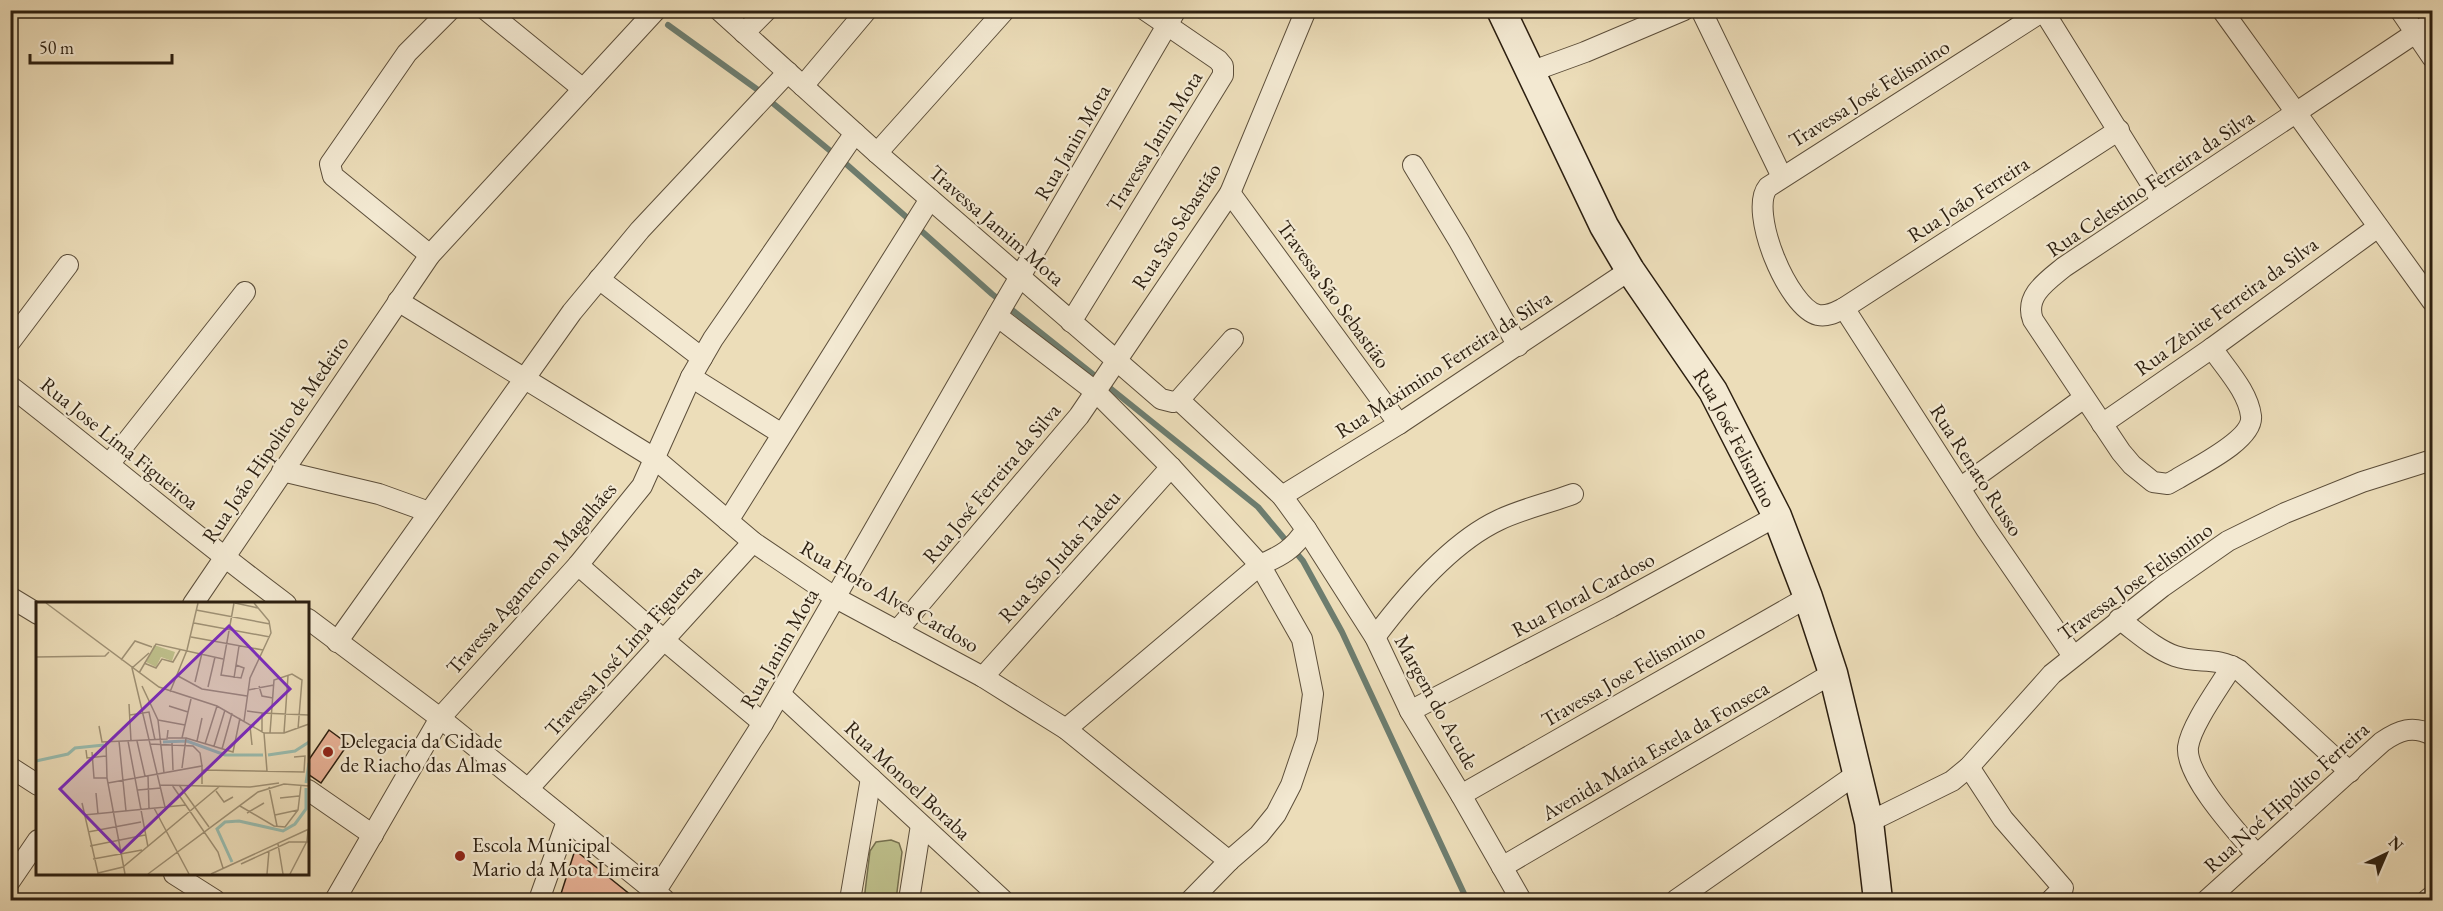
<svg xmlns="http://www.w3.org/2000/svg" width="2443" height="911" font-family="'EB Garamond',serif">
<rect width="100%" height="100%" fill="#ecddb9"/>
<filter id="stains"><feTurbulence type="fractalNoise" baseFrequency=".00333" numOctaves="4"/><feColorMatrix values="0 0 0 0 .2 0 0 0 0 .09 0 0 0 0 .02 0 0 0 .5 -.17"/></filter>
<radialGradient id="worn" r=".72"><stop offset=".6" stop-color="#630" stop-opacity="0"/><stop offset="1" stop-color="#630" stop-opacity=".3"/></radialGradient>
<path fill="#bebf8b" stroke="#756f4e" stroke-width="1.5" d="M891 840 899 843 902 852 896 900H864L870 851 876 842Z"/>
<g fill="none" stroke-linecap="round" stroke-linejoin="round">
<g stroke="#6d7d6f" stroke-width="6">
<path d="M668 25 758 90"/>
<path d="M769 100 834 154"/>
<path d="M845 163 912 222"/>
<path d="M917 227 992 294 1099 379"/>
<path d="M1105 384 1258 507 1303 561 1342 632 1467 900"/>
</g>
</g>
<g fill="#e9b297" stroke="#2c1f10" stroke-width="1.5">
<path d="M329 730 348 744 321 783 308 774V761Z"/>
<path d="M575 850 637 900H559Z"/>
</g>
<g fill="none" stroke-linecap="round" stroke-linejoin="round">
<g stroke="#5c4e3a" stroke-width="22">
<g id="street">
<path d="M486 10 583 89"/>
<path d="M719 10 877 153 1161 399 1173 402 1179 400 1233 339"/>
<path d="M1701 10 1782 177"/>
<path d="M2043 10 2161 200"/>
<path d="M2222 10 2432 301"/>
<path d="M2400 10 2432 57"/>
<path d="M2043 11 1768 187C1748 211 1788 308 1818 315 1828 317 1836 312 1844 308L2119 130"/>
<path d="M744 33 767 10"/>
<path d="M1530 72 1585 52 1684 10"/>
<path d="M803 86 867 10"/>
<path d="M877 153 1005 10"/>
<path d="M1413 165 1459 241 1518 346"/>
<path d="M1230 193 1399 424"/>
<path d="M430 255 333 176 330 164 407 53 450 10"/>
<path d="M599 279 702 358"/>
<path d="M398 301 654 458 753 542 836 598 983 677 1066 729 1229 861 1191 900"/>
<path d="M1844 308 1986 529 2073 656"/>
<path d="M997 316 1096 392 1171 467 1260 565 1302 639 1313 694 1307 738 1291 785 1276 814 1259 835 1229 861"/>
<path d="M1071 322 1223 75V66L1218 60 1145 10"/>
<path d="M10 342 68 265"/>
<path d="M2212 348C2225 368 2248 391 2251 416 2254 440 2196 467 2177 479L2168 484 2153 482 2132 465 2121 452 2033 320C2024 296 2047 281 2064 267L2432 22"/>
<path d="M691 377 782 434"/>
<path d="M10 386C103 458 192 534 286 604"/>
<path d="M2102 424 2212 348 2378 227"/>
<path d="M110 463 245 292"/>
<path d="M282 471 379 494 429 512"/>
<path d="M1960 488 2084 398"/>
<path d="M1282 496 1399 424 1630 270"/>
<path d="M728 521 930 199"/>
<path d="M1306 529 1375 637 1410 711 1461 795 1521 900"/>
<path d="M578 565 665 641 763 723"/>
<path d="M10 597 38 614"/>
<path d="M193 604 430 255 656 10"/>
<path d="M308 619 440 718 664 899"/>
<path d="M2119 619C2137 632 2155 649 2175 656 2198 664 2216 656 2239 670L2350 772"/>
<path d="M897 631 1079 416 1230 193 1306 10"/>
<path d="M1375 637C1405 597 1452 542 1499 520 1522 509 1549 503 1573 494"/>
<path d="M337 642 572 312 640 230 788 72"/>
<path d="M2232 666C2220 686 2191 725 2188 747 2185 776 2238 833 2257 855"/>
<path d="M983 677 1171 467"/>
<path d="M780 694 1003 900"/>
<path d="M1410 711 1611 607 1777 516"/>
<path d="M1066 729 1260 565C1281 556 1294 549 1306 529L1282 496 1179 400"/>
<path d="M10 767 38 785"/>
<path d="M1969 767 2003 819 2063 888 2051 900"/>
<path d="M528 789 753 542"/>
<path d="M308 790 373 835"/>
<path d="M1461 795 1808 597"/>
<path d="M1869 822 1952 781 1969 767 2052 674 2162 587 2228 541 2285 513 2362 482 2432 460"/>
<path d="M1502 867 1833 673"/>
<path d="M174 874 215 900"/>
<path d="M10 881 38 840"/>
<path d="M655 892 763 723 1001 309 1176 10"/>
<path d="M335 900 440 718 578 565 642 486 691 377 713 339 855 133"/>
<path d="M539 900 567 821"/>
<path d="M850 900 871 778"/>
<path d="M909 900 921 825"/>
<path d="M1676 900 1858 773"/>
<path d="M2207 900 2382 742C2399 730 2413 725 2432 735"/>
<path d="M2427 900 2432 896"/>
</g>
</g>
<g stroke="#2c1f10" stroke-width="31">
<g id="secondary">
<path id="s1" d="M1501 10 1604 226 1630 270 1713 391 1777 516 1808 597 1833 673 1869 822 1878 900"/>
</g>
</g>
<use href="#street" stroke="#f3e9d2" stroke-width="20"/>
<use href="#secondary" stroke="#f3e9d2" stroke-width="28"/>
</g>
<g fill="#8f2418" stroke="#f3e9d2" stroke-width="2">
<circle cx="328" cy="752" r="6"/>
<circle cx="460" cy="856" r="6"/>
</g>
<g text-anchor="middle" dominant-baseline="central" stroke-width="4.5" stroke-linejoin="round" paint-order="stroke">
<g font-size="21" fill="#2c1f10" stroke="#f3e9d2">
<text transform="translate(1869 93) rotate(-32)">Travessa José Felismino</text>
<text transform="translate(1154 141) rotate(-58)">Travessa Janin Mota</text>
<text transform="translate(1072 142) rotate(-60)">Rua Janin Mota</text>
<text transform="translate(2150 183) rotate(-34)">Rua Celestino Ferreira da Silva</text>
<text transform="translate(1968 199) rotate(-33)">Rua João Ferreira</text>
<text transform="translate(997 225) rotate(41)">Travessa Jamim Mota</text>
<text transform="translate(1176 226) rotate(-57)">Rua São Sebastião</text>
<text transform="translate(1334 294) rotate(54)">Travessa São Sebastião</text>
<text transform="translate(2226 306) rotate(-36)">Rua Zênite Ferreira da Silva</text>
<text transform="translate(1443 364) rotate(-33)">Rua Maximino Ferreira da Silva</text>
<text stroke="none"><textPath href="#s1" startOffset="489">Rua José Felismino</textPath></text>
<text transform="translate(275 439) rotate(-56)">Rua João Hipolito de Medeiro</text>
<text transform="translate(120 443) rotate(39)">Rua Jose Lima Figueiroa</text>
<text transform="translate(1977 470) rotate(57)">Rua Renato Russo</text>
<text transform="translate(991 483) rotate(-50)">Rua José Ferreira da Silva</text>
<text transform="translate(1059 556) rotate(-48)">Rua São Judas Tadeu</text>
<text transform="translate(531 578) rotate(-49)">Travessa Agamenon Magalhães</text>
<text transform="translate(2135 581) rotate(-36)">Travessa Jose Felismino</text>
<text transform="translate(1583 594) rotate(-28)">Rua Floral Cardoso</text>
<text transform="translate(890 596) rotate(30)">Rua Floro Alves Cardoso</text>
<text transform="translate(779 648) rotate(-60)">Rua Janim Mota</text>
<text transform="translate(623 650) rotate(-48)">Travessa José Lima Figueroa</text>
<text transform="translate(1623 675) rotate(-30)">Travessa Jose Felismino</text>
<text transform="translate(1437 702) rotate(61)">Margem do Acude</text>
<text transform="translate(1655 750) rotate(-30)">Avenida Maria Estela da Fonseca</text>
<text transform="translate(908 780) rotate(43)">Rua Monoel Boraba</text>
<text transform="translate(2286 797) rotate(-42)">Rua Noé Hipólito Ferreira</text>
</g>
<g font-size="21" fill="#2c1f10" stroke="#f3e9d2" text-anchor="start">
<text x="340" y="740">Delegacia da Cidade<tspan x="340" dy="24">de Riacho das Almas</tspan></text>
<text x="472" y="844">Escola Municipal<tspan x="472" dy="24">Mario da Mota Limeira</tspan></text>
</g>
</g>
<g transform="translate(36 602)">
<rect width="273" height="273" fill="#ecddb9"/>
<path d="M118 43 139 50 136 59 125 55 120 65 110 60Z" fill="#bebf8b"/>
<path fill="none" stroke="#99bcaf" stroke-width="3" d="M127 140 151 139 189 153H227M232 153 259 149 273 140M0 159 32 152 39 146 68 143M270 181 273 161M196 260 181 227 189 220 203 219 247 229 259 222 270 207V186"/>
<path fill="none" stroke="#9f9175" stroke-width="1.5" d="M10 1 123 85 181 104 228 131H248L273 122M198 1 185 73 205 76 208 66 200 63M199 1 222 6M160 8 234 22M158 21 234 35M155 35 227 48M113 51 96 66 129 205M0 55 69 54 73 50M85 58 99 39 116 45M108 61 120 66 126 57 137 60 144 48M103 71 120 42 187 57M142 74 166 87 211 94M198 76 203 44M159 80 166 51M106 84 122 118 128 171M223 84 226 94 237 96M172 85 179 55M212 88 238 83M134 90 151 48 162 1M93 102 95 139M133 104 152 110M211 109 226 111V130M226 111 273 113M94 113 113 110 119 138M122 118 149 123M208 119 214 76 235 31 233 19 218 1M63 124 66 140 131 137 132 128M214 124 216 143M228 131 231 169M234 131 238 78 256 72 266 78 262 127M248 131 252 74M132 136H150L146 166M146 136 155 97M150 136 197 150 204 116M83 139 90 209M92 139 112 245M101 139 109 174M161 139 166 116M70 140 71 176 89 272M136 141 137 168M114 142 157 144 164 151 166 164M169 142 181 104M178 144 189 108M186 147 196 111M50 148 51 156 70 154M56 150 58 176H71M166 168 268 170 269 154 258 155M112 174 113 206M72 181 166 164V182M124 183 214 185 243 181M136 183 182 250 187 266M143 183 173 225M233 185 241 224M102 188 125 186M180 189 188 200 197 195M60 191 62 212M244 196 263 194M46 201 62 271 87 265 184 184M204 204 238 224 249 225 262 208 265 183M118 206 153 272M211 211 228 201M48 213 150 203M239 213 262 208M52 230 105 220M242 242 247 272M54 244 109 233M57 257 106 248M205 262 253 240H273M112 272 222 190 248 182 273 184M175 272 273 227M231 272 233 249M254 272 271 239 272 228"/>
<path fill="#7b2cbf" fill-opacity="0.15" stroke="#7b2cbf" stroke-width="3" d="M193 24 254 87 85 250 24 187Z"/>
<rect width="273" height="273" fill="none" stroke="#2c1f10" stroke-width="3"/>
</g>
<rect width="2443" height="911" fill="none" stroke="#ecddb9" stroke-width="36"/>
<rect x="12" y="12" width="2419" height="887" fill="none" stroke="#2c1f10" stroke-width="3"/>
<rect x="18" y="18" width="2407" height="875" fill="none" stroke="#2c1f10" stroke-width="1.5"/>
<g transform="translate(2386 854) rotate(44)" stroke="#f3e9d2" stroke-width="4.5" paint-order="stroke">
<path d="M0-4.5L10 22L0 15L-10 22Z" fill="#2c1f10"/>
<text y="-9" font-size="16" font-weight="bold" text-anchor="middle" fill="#2c1f10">N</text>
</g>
<path d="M30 54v9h142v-9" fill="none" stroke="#2c1f10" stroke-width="3"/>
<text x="39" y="54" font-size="18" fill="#2c1f10" stroke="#f3e9d2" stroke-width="4.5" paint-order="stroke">50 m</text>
<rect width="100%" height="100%" filter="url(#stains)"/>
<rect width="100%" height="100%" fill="url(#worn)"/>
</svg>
